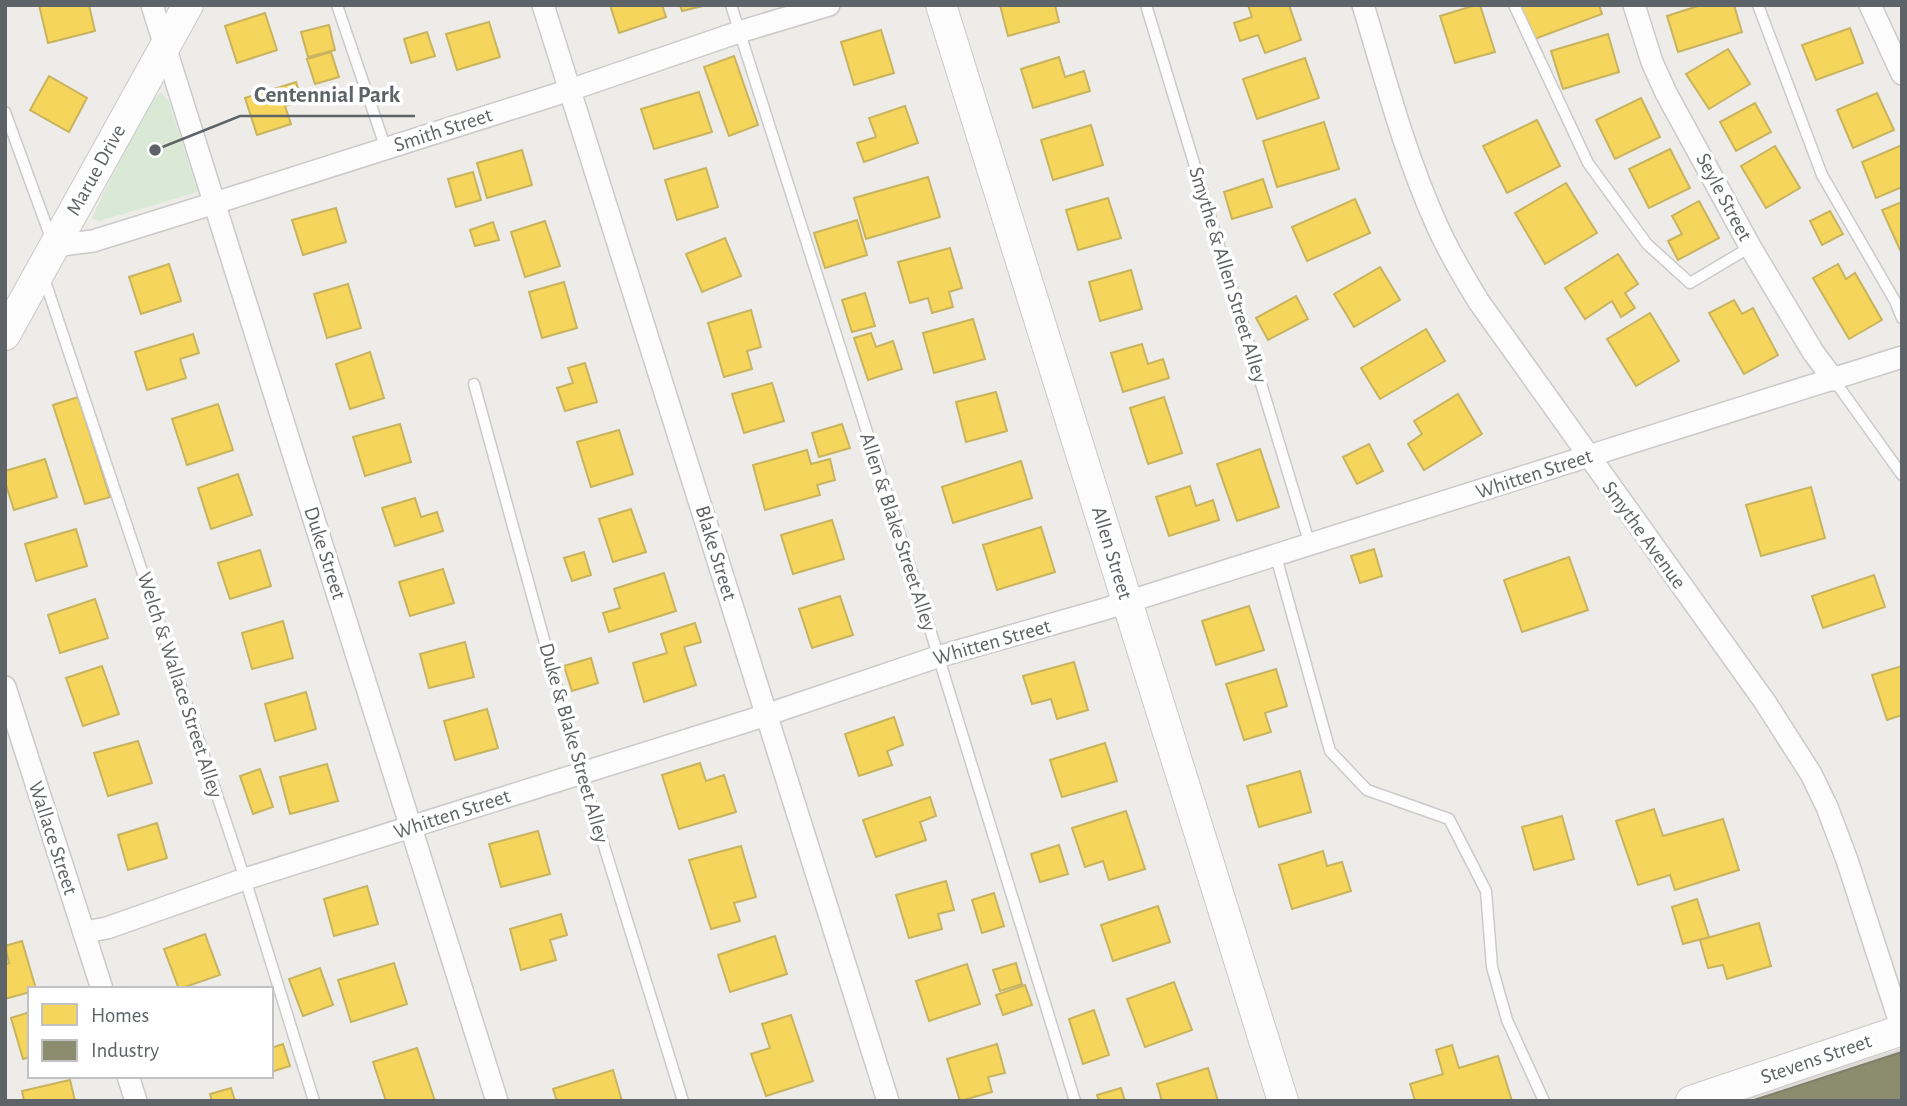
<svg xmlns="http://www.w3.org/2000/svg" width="1907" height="1106" font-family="'Alegreya Sans',sans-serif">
<rect width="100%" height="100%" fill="#eeece9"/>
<path fill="#dedbd9" d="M1902 1048V1101H1724Z"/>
<path fill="#dae9d5" d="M161 92 169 102 198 192 99 221 92 218 145 107Z"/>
<g fill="#f6d55c" stroke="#c8b35f" stroke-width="2">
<path d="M39 5H89L95 31 48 43Z"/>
<path d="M610 5H662L666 17 619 33Z"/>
<path d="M680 5H702L703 6 682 11Z"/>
<path d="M1000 5H1055L1059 22 1008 36Z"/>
<path d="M1248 5H1289L1301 40 1265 53 1258 35 1240 41 1234 23 1252 17Z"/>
<path d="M1476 5H1480L1495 52 1455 63 1440 16Z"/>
<path d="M1519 5H1599L1602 14 1532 40Z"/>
<path d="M1701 5H1734L1742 32 1678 52 1667 16Z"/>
<path d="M265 13 277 50 237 63 225 26Z"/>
<path d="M489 22 500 57 457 70 446 34Z"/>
<path d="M329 25 335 50 308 57 301 32Z"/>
<path d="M1850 28 1863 63 1816 80 1802 45Z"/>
<path d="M881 30 894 73 854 85 841 42Z"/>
<path d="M427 32 435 56 411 63 404 39Z"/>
<path d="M1608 34 1619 72 1563 89 1551 51Z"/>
<path d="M1728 49 1750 84 1709 109 1686 74Z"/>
<path d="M331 52 339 77 315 84 307 59Z"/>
<path d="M734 56 758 125 729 136 704 67Z"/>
<path d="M1059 57 1065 77 1084 71 1090 91 1033 108 1021 69Z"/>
<path d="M1305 58 1319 98 1257 119 1243 79Z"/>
<path d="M49 76 87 98 69 132 30 110Z"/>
<path d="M296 82 302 100 285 106 291 124 257 135 245 98Z"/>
<path d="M699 92 712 132 654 149 641 109Z"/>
<path d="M1877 93 1894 130 1853 148 1837 110Z"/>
<path d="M1641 98 1660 137 1615 159 1596 120Z"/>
<path d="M1755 103 1771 132 1736 151 1720 122Z"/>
<path d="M905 106 918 143 864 162 857 143 876 137 869 118Z"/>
<path d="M1537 120 1560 166 1507 193 1483 146Z"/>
<path d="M1324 122 1339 169 1277 187 1263 141Z"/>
<path d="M1091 125 1103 165 1053 180 1041 140Z"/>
<path d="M1902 145V187L1876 198 1862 162Z"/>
<path d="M1775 146 1800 188 1766 208 1741 166Z"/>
<path d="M1670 149 1690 188 1649 208 1629 169Z"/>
<path d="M522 150 532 185 487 198 477 163Z"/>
<path d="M706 168 718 207 677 220 665 180Z"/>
<path d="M473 172 481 200 456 207 448 179Z"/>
<path d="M928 177 940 217 866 239 854 198Z"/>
<path d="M1263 179 1272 207 1232 219 1224 192Z"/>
<path d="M1566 183 1597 233 1545 264 1515 213Z"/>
<path d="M1108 198 1121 238 1078 250 1066 210Z"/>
<path d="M1355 199 1370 233 1307 261 1292 227Z"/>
<path d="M1699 201 1719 238 1678 260 1668 241 1682 234 1672 216Z"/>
<path d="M1902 202V249L1900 250 1882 210Z"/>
<path d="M336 208 346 242 303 255 292 220Z"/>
<path d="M1830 211 1843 234 1822 245 1810 221Z"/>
<path d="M857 220 867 255 825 268 814 233Z"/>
<path d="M545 221 560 266 525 277 511 232Z"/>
<path d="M493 222 499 240 475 246 470 230Z"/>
<path d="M725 238 741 276 702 292 686 254Z"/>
<path d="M950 248 962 288 949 292 953 307 932 313 928 298 910 303 898 262Z"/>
<path d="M1618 254 1638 284 1625 293 1635 308 1621 317 1612 301 1585 319 1565 288Z"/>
<path d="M169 264 181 301 141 314 129 277Z"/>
<path d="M1838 264 1846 279 1855 273 1882 320 1849 339 1813 278Z"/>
<path d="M1380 267 1400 300 1354 327 1334 294Z"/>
<path d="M1131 270 1142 309 1100 321 1089 282Z"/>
<path d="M564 282 577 328 542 338 529 292Z"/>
<path d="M348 284 361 328 327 338 314 294Z"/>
<path d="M865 293 875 326 852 332 842 300Z"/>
<path d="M1296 296 1308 319 1268 340 1256 318Z"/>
<path d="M1734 300 1742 314 1753 308 1778 355 1744 374 1709 313Z"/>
<path d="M751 310 761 347 747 351 752 369 724 377 708 323Z"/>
<path d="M1650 313 1679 361 1636 386 1607 339Z"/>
<path d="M973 319 985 359 934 373 923 333Z"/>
<path d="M1426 329 1445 361 1380 399 1361 368Z"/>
<path d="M871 333 876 347 893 341 902 369 868 380 854 338Z"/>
<path d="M193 334 199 353 180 359 186 378 147 390 135 352Z"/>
<path d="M1142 344 1148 364 1163 359 1169 378 1123 392 1111 353Z"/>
<path d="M370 352 384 398 350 409 336 364Z"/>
<path d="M585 363 597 402 565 411 557 388 573 383 568 368Z"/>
<path d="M772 383 784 421 744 433 732 394Z"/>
<path d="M996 392 1007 431 966 442 956 402Z"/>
<path d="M1458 394 1482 434 1424 470 1408 444 1422 434 1414 421Z"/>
<path d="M78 397 110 497 85 504 53 405Z"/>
<path d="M1164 397 1182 453 1148 464 1130 408Z"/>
<path d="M218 404 233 450 187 465 172 419Z"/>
<path d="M400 424 411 462 365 476 353 437Z"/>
<path d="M842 424 850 448 819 457 812 433Z"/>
<path d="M619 430 633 474 591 487 577 442Z"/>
<path d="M1369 444 1383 471 1357 484 1343 457Z"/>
<path d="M1260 449 1279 507 1237 521 1217 464Z"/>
<path d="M807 450 811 464 830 459 835 480 817 485 820 495 765 510 753 465Z"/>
<path d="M45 459 57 497 14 510 5 482V471Z"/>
<path d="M1021 461 1032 498 953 523 942 487Z"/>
<path d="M238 474 252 515 211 529 198 488Z"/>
<path d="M1190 486 1196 506 1213 500 1219 520 1169 536 1156 497Z"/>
<path d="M1811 487 1825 538 1761 556 1746 505Z"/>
<path d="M415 498 421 517 437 512 443 531 395 546 382 508Z"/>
<path d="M631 509 646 552 613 562 599 519Z"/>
<path d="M832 520 844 559 793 574 781 535Z"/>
<path d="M1041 527 1055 572 997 590 983 545Z"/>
<path d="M76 529 87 566 36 581 25 544Z"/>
<path d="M1374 549 1382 576 1360 583 1351 556Z"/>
<path d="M260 550 271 586 230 599 218 563Z"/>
<path d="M584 552 591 575 572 581 564 558Z"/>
<path d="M1569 557 1588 610 1522 632 1504 580Z"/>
<path d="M443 569 454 603 410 616 399 582Z"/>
<path d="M664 573 676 611 609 632 603 613 620 608 614 589Z"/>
<path d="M1874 575 1885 607 1823 628 1812 596Z"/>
<path d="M840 596 853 635 812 648 799 609Z"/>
<path d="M95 599 108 638 60 653 48 615Z"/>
<path d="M1249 606 1264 650 1216 665 1202 621Z"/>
<path d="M283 621 293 658 252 669 242 633Z"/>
<path d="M695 623 701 642 684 647 696 685 644 702 633 663 667 653 661 634Z"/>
<path d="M465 642 474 677 429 688 420 654Z"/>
<path d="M591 658 598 683 572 691 564 666Z"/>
<path d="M1074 662 1088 710 1057 719 1051 699 1032 704 1023 676Z"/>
<path d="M102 666 119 714 83 726 66 678Z"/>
<path d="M1902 666V715L1887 720 1872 675Z"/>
<path d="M1276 669 1287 706 1265 713 1271 732 1244 740 1226 684Z"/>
<path d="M306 692 316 729 275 741 265 704Z"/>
<path d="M487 709 498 748 455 760 444 721Z"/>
<path d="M894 717 903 745 887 751 892 765 859 776 845 734Z"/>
<path d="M138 741 152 783 108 796 94 753Z"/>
<path d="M1105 743 1117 781 1062 797 1050 760Z"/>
<path d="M700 763 706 781 724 775 736 812 679 829 662 775Z"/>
<path d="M327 764 338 801 290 814 280 777Z"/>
<path d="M260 769 273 807 253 814 240 776Z"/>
<path d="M1300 771 1311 812 1259 827 1247 786Z"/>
<path d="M930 797 936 816 920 822 926 840 876 857 863 820Z"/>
<path d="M1654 809 1663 836 1723 819 1739 870 1675 890 1670 875 1638 885 1616 821Z"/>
<path d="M1126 811 1145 869 1109 880 1103 861 1085 867 1072 828Z"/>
<path d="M1562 816 1574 859 1534 870 1522 827Z"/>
<path d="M157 823 167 858 128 870 118 835Z"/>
<path d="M538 831 550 874 501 887 489 844Z"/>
<path d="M1059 845 1068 874 1040 882 1031 854Z"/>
<path d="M741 846 756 897 734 903 740 921 711 929 689 860Z"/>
<path d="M1323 851 1327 866 1342 862 1351 891 1292 909 1279 865Z"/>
<path d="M946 881 954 910 938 914 942 929 909 938 896 895Z"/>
<path d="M367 886 378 924 334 936 324 899Z"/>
<path d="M994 893 1004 926 982 933 972 900Z"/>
<path d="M1697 899 1709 937 1683 944 1672 907Z"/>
<path d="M1158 906 1170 942 1113 961 1101 925Z"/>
<path d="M561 914 567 935 550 940 556 960 521 970 510 929Z"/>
<path d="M1759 923 1771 966 1727 979 1723 965 1708 968 1700 940Z"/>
<path d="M205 934 220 975 179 989 164 949Z"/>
<path d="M775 936 787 974 730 992 718 955Z"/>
<path d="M22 941 36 989H30V992L5 999V964L9 963 5 946Z"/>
<path d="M394 963 407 1004 351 1022 338 980Z"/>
<path d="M1016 963 1022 984 1000 991 993 970Z"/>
<path d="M967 964 980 1004 929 1021 916 981Z"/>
<path d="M320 968 333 1005 303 1016 289 979Z"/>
<path d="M1174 982 1192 1030 1145 1047 1127 999Z"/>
<path d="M1025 985 1032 1005 1003 1015 996 995Z"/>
<path d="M1094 1010 1109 1055 1083 1064 1069 1019Z"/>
<path d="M30 1012V1057L23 1059 11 1018Z"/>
<path d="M791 1015 813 1081 766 1096 751 1054 770 1048 762 1024Z"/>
<path d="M283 1044 290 1066 271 1072V1048Z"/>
<path d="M997 1044 1005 1073 988 1077 992 1092 960 1101 947 1059Z"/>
<path d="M1452 1045 1459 1068 1498 1056 1512 1101H1415L1410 1084 1443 1074 1436 1050Z"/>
<path d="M417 1048 435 1101H386L373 1062Z"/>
<path d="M1208 1068 1218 1101H1162L1157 1084Z"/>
<path d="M613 1070 622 1101H557L553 1089Z"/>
<path d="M70 1080 75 1101H24L22 1091Z"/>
<path d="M231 1088 235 1101H212L210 1094Z"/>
<path d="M1121 1088 1125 1101H1099L1097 1095Z"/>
</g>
<path fill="#8c8c6e" stroke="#7e806c" stroke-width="2" d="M1902 1052V1101H1751Z"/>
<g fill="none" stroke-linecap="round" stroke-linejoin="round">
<g stroke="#cacaca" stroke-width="13">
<g id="lane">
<path d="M337 5 386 149"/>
<path d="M731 5 933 639 1075 1101"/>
<path d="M1146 5 1310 545"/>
<path d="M1514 5 1588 163 1647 244 1690 283 1742 252 1752 250"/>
<path d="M1758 5 1822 175 1895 301 1902 318"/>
<path d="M5 112 52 241"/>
<path d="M43 275 245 879 314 1101"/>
<path d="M1834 380 1902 475"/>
<path d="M474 384 574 749 683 1101"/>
<path d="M1275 553 1330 751 1367 790 1449 819 1486 891 1492 967 1507 1020 1544 1101"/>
</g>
</g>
<g stroke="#cacaca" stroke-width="24">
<g id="street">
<path d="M152 5 497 1101"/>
<path d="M543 5 888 1101"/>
<path d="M1363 5C1385 77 1404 152 1435 221 1447 249 1463 276 1479 302L1765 702 1811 774 1827 807 1847 860 1902 1029"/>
<path d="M1634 5 1652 62 1666 93 1752 250 1813 352 1834 380"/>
<path d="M1870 5 1902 74"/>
<path d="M54 246 93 241 215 203 570 90 739 32 829 5"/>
<path d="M5 687 102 989"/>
<path d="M85 932 107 928 245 879 754 719 937 657 1105 609 1902 357"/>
<path d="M128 1076 136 1101"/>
</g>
</g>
<g stroke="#c8c9c8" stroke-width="32">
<g id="secondary">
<path d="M941 5 1283 1101"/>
<path d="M5 335 188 5"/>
<path d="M1691 1101 1902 1030"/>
</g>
</g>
<use href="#lane" stroke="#fcfcfc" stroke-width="10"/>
<use href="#street" stroke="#fcfcfc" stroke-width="21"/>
<use href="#secondary" stroke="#fcfcfc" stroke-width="30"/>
</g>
<g text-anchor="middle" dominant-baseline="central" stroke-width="7" stroke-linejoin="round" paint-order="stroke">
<g font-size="21" fill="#5e6367" stroke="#fff">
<text transform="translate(443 130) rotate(-18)">Smith Street</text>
<text transform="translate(96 170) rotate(-61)">Marue Drive</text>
<text transform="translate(1724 197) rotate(62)">Seyle Street</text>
<text transform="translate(1228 275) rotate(73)">Smythe &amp; Allen Street Alley</text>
<text transform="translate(1534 474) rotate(-18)">Whitten Street</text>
<text transform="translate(898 532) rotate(72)">Allen &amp; Blake Street Alley</text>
<text transform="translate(1644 535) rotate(54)">Smythe Avenue</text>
<text transform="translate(325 553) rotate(72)">Duke Street</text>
<text transform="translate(716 553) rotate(73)">Blake Street</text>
<text transform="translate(1112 553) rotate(73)">Allen Street</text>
<text transform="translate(992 642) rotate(-16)">Whitten Street</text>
<text transform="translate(180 685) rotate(72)">Welch &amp; Wallace Street Alley</text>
<text transform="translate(574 743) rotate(74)">Duke &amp; Blake Street Alley</text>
<text transform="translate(452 814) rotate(-18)">Whitten Street</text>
<text transform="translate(53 838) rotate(72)">Wallace Street</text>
<text transform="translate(1816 1059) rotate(-19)">Stevens Street</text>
</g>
</g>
<path fill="none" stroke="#5e6367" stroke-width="2.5" d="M155 150L240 116H415"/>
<circle fill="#5e6367" stroke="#fff" stroke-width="2.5" cx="155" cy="150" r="7"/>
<g font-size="23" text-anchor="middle" font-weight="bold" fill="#5e6367" stroke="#fff" stroke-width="7" stroke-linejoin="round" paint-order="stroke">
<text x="327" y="102">Centennial Park</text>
</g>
<rect width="1907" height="1106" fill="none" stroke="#5e6367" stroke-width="14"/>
<rect x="28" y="987" width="245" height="91" fill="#ffffff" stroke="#bfc1c2" stroke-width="2"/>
<rect x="42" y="1004" width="35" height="21" fill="#f6d55c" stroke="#bfc1c2" stroke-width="2"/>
<text x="91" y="1022" font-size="21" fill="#5e6367">Homes</text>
<rect x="42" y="1040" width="35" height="21" fill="#8c8c6e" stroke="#bfc1c2" stroke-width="2"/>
<text x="91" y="1057" font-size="21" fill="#5e6367">Industry</text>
</svg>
